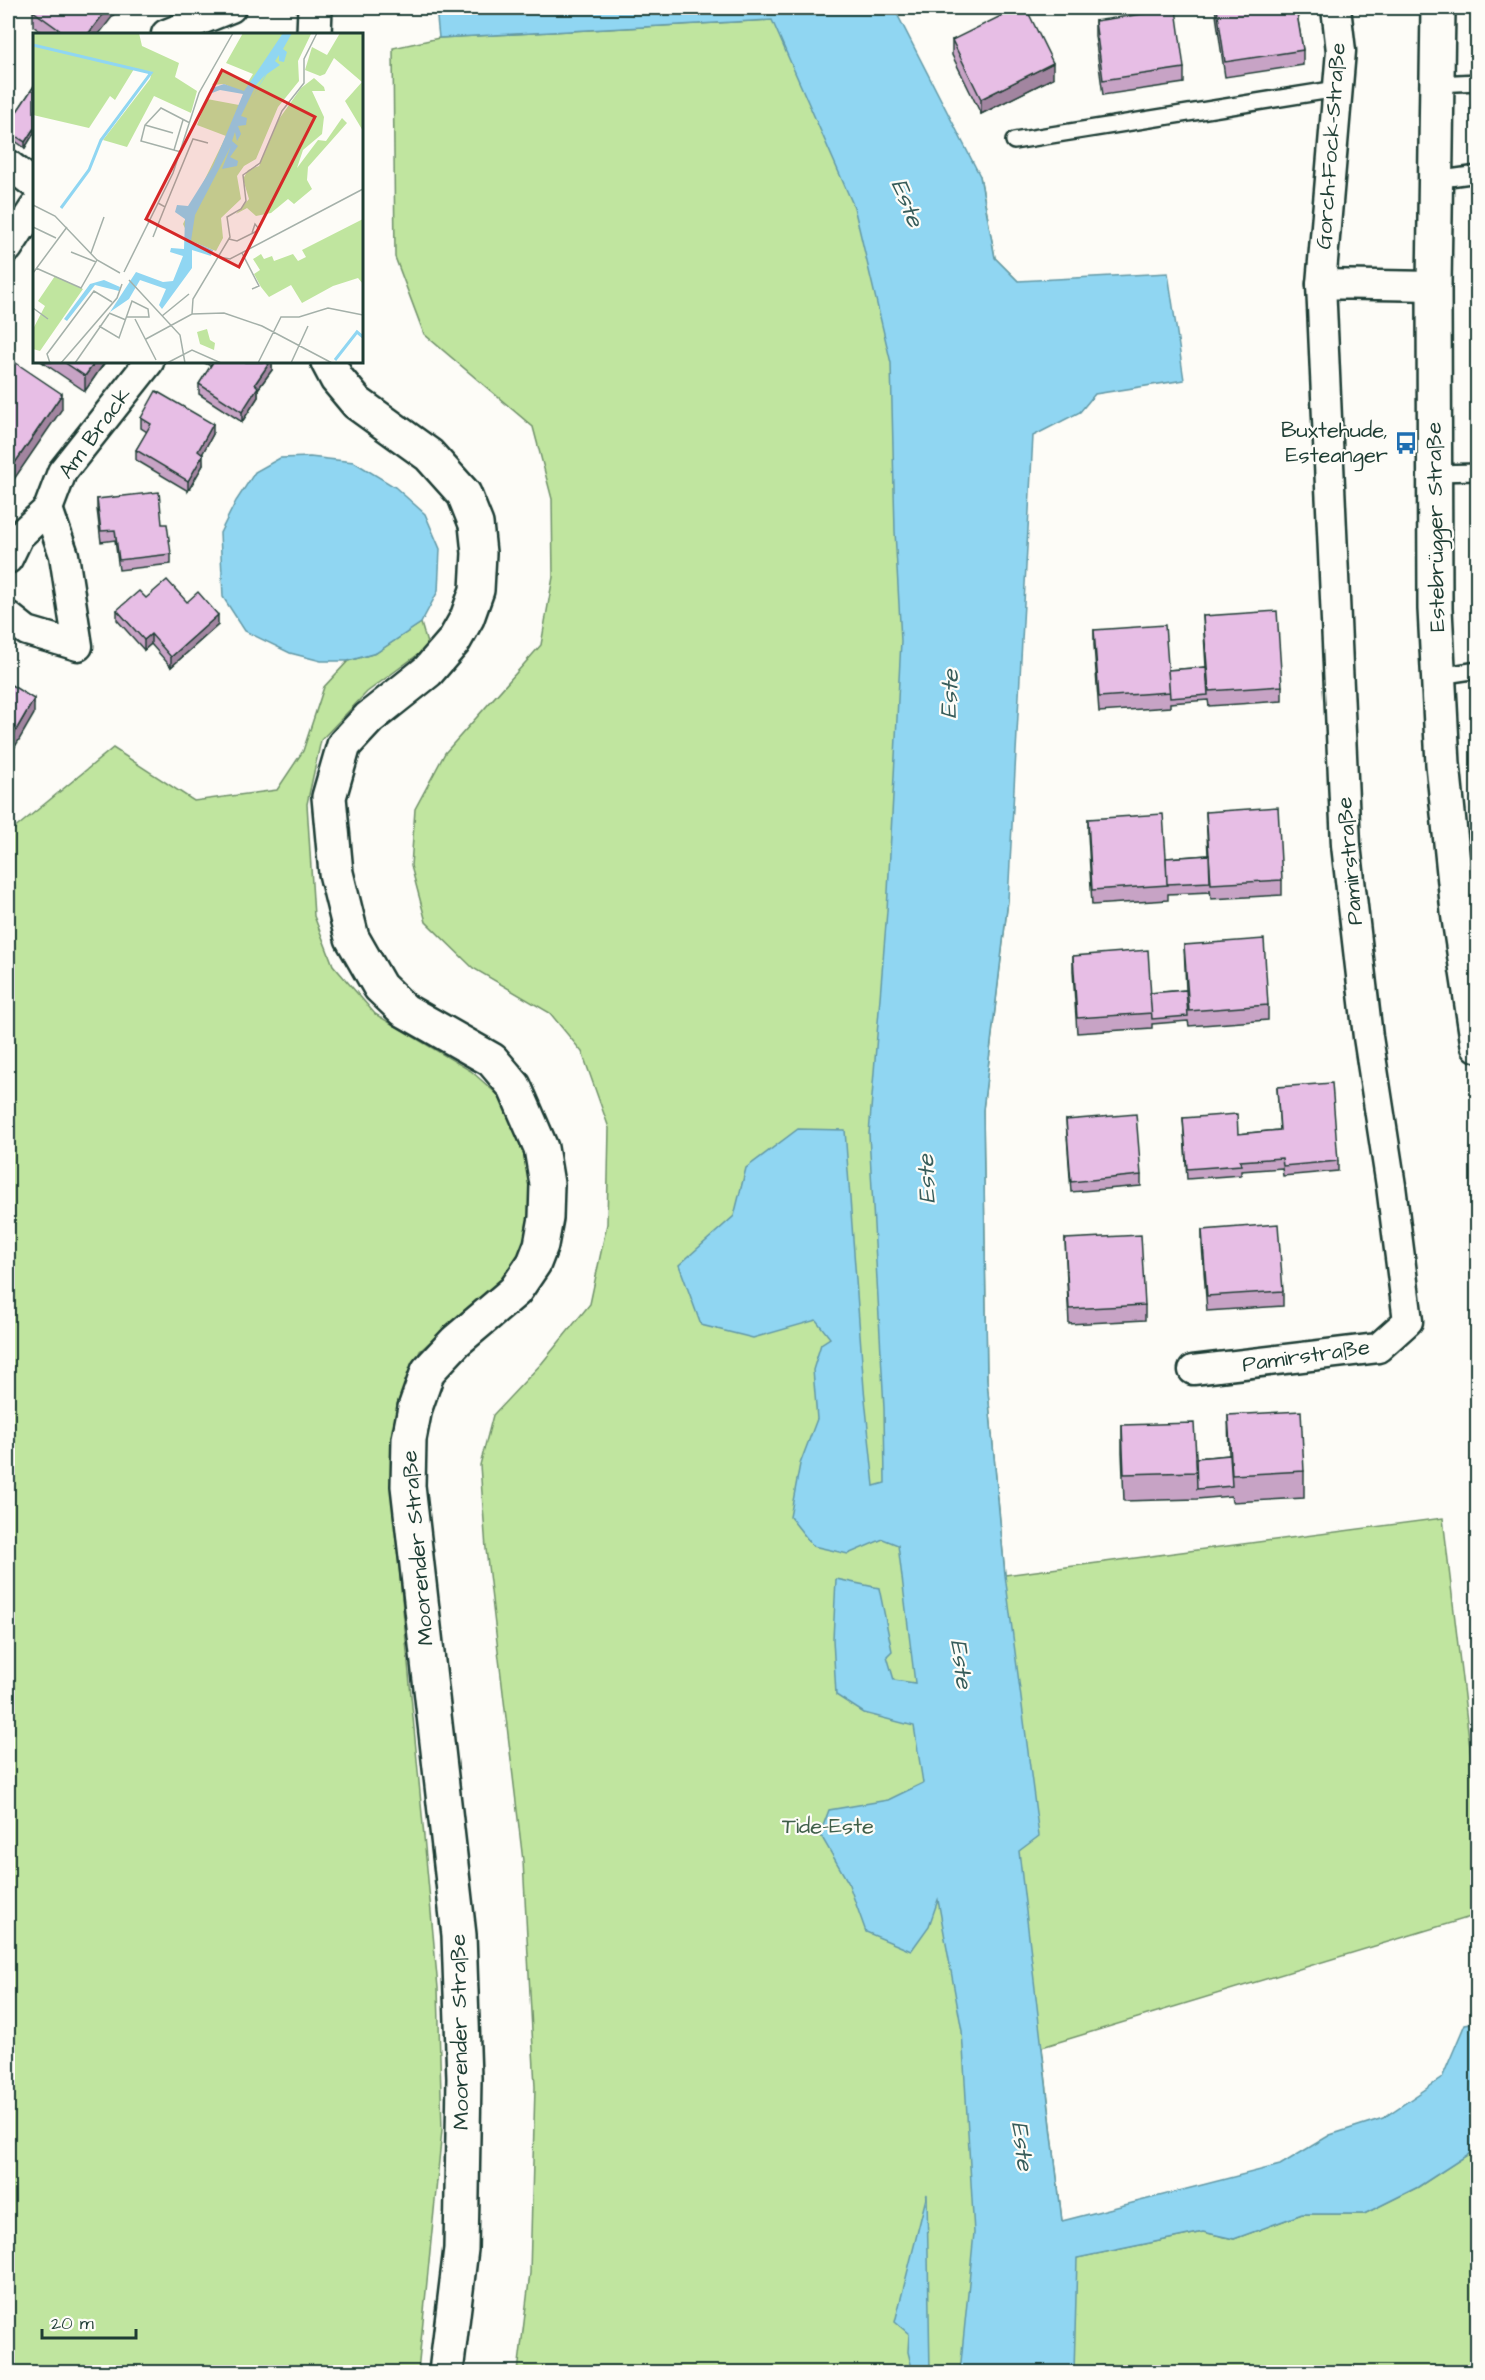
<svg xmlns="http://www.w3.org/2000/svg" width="1485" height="2380" font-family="'Architects Daughter',sans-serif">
<rect width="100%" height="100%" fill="#fdfcf7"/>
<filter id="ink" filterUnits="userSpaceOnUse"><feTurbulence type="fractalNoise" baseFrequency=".0167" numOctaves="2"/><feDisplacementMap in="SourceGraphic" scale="12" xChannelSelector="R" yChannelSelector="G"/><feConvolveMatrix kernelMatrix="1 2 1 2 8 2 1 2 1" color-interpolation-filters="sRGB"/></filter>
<g filter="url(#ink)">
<g fill="#c0e59f" stroke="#70916a" stroke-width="1.5">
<path d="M772 20 980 176 995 258 1018 281 1008 900 983 1110 987 1381 1005 1575 1443 1518 1478 1815 1477 1915 1042 2047 1062 2222 1077 2258 1203 2232 1234 2239 1302 2214H1364L1418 2187 1477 2148 1476 2372H518L530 2273 535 2087 523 1861 486 1549 480 1465 493 1415 542 1363 590 1304 607 1224 609 1128 582 1052 550 1013 473 968 426 922 411 866 415 809 445 753 541 645 553 577 552 499 533 427 424 334 395 257 393 48 439 38Z"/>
<path d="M421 623 428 647 367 692 321 740 307 804 314 916 333 965 375 1014 471 1071 498 1095 522 1139 535 1178V1217L526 1245 506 1275 420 1351 397 1404 395 1522 438 1988 442 2130 418 2372H8V834L113 748 194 801 277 790 303 751 324 687 348 661 376 653Z"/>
</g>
<g fill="#90d6f2" stroke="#6399a6" stroke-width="1.5">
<path d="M436 8H894L980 176 995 258 1018 281 1168 273 1184 380 1095 394 1080 412 1033 436 1008 900 983 1110 987 1381 1005 1575 1039 1836 1019 1851 1062 2221 1280 2165 1330 2135 1383 2118 1442 2078 1465 2024 1477 2022 1478 2148 1418 2187 1364 2214H1302L1234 2239 1203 2232 1077 2258 1074 2372H960L974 2233 962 2031 938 1900 929 1926 911 1951 866 1932 848 1882 820 1834 829 1810 888 1800 923 1783 914 1726 864 1713 836 1695 833 1639 836 1579 879 1588 892 1651 887 1656 894 1680 915 1683 898 1545 883 1539 848 1554 813 1546 790 1517 800 1464 817 1419 813 1370 821 1344 830 1338 816 1320 753 1338 701 1325 679 1265 734 1216 746 1168 798 1129 845 1130 864 1389 874 1486 885 1483 884 1408 869 1134 887 911 901 641 895 531 891 363 854 207 772 20 439 38Z"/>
<path d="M310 457 354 462 395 487 425 514 440 549 438 591 421 623 376 653 348 661H321L290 653 245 631 223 597 220 533 236 501 255 472 280 458Z"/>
<path d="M927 2194 930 2372H913L908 2352 909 2334 895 2322Z"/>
</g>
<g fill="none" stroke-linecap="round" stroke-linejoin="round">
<g stroke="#1f3d34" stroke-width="20">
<g id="service">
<path d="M1437 84 1478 82"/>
<path d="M1014 141 1337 89"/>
<path d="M1435 180 1478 174"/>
<path d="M1434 473 1478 472"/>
<path d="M1439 676 1478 670"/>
</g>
</g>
<g stroke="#1f3d34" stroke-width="33">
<g id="minor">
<path d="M166 34 231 8"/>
<path d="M8 164 34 184"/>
<path d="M8 248 34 208"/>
<path d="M1321 284 1341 51 1336 8"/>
<path d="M8 559 19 536 48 509 62 472 149 362"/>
<path d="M8 616 27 631 78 646 64 555 48 509"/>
<path d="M1193 1370 1378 1348 1408 1321 1391 1186 1368 1037 1346 845 1321 284 1434 286"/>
</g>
</g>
<g stroke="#1f3d34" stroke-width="38">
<g id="tertiary">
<path d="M1438 8 1434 286 1435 609 1443 764 1458 912 1478 1045"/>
<path d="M314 34 315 8"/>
<path d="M328 362 337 379 357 403 429 455 464 494 476 524 479 553 477 590 467 618 454 641 428 671 369 718 344 745 329 797 336 873 352 938 380 987 404 1010 492 1060 514 1086 541 1148 547 1184 546 1218 541 1245 534 1263 515 1291 456 1341 428 1371 415 1408 409 1439 408 1486 459 1935 464 2078 461 2249 446 2372"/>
</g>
</g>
<use href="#service" stroke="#fdfcf7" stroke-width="15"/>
<use href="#minor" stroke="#fdfcf7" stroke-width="28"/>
<use href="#tertiary" stroke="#fdfcf7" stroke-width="33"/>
</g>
<g fill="#c7a3c5" stroke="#1f3d34" stroke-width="1.5">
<path d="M1215 8H1296L1303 50V65L1225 77Z"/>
<path d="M33 11 99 34H44L33 26Z"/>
<path d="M1095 21 1184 68V83L1103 95 1095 36Z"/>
<path d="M952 40 1053 78 981 114 952 55Z"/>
<path d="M34 86V133L25 148 8 136V125Z"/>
<path d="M42 362H105L85 391Z"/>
<path d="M205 362H272V370L258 389V397L242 422 199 394V384L211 366 205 363Z"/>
<path d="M141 418 213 434 202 454 203 465 188 491 136 460V450L147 432 141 428Z"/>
<path d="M97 499 162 524 171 554V564L119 570 115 540 101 542 97 509Z"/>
<path d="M187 602 218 625 171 667 151 644 144 650 117 620V610Z"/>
<path d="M1203 616 1282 686V701L1209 706 1208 700 1170 703V707L1099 712 1094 645V630L1168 670 1206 667Z"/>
<path d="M1206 812 1282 880V895L1211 899 1210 889V892L1168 894V900L1092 905 1088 834V819L1166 858 1208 855Z"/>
<path d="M1184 945 1268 1005V1020L1189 1026 1188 1021 1152 1024V1028L1077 1033 1073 971V956L1150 993 1186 990Z"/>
<path d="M1277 1088 1338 1161V1171L1283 1176 1282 1168 1241 1171V1175L1187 1179 1183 1118 1238 1134 1280 1130Z"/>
<path d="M1066 1120 1141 1175V1186L1071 1192Z"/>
<path d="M1202 1230 1283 1291V1306L1207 1311 1202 1245Z"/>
<path d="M1065 1239 1145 1305V1320L1069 1324Z"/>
<path d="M1228 1415 1304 1471V1498L1232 1502 1231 1496 1197 1499 1124 1501 1122 1452V1425L1196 1458 1229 1455Z"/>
</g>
<g fill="#a285a0" stroke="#1f3d34" stroke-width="1.5">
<path d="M108 8H119L99 34H88Z"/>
<path d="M1053 63V78L981 114V99Z"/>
<path d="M34 128V133L25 148V142Z"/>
<path d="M95 362H105L85 391V376Z"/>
<path d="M270 362H272V370L258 389V397L242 422V412L255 384Z"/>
<path d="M62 394V409L8 488V473Z"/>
<path d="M213 424V434L198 462V451Z"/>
<path d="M203 455V465L188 491V481Z"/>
<path d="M218 615V625L171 667V657Z"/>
<path d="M151 634V644L144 650V640Z"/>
<path d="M34 699V714L8 759V744Z"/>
</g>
<g fill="#e7bee5" stroke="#1f3d34" stroke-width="1.5">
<path d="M35 8H108L88 34H65L33 11Z"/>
<path d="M1017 8H1026L1053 63 981 99 952 40Z"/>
<path d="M1217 8H1296L1303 50 1225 62Z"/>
<path d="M1176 9 1184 68 1103 80 1095 21Z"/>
<path d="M34 86V128L25 142 8 131V125Z"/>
<path d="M13 361 62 394 8 473V369Z"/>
<path d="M64 362H95L85 376Z"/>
<path d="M213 362H270L255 384 258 387 242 412 199 384Z"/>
<path d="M156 391 213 424 198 451 203 455 188 481 136 450 151 424 141 418Z"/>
<path d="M159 492 162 524H167L171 554 119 560 115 530 101 531 97 499Z"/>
<path d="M167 580 187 602 198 592 218 615 171 657 151 634 144 640 117 610 139 591 146 598Z"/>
<path d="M1277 611 1282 686 1209 691 1203 616Z"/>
<path d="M1165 625 1170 692 1099 697 1094 630Z"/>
<path d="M1206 667 1208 695 1170 698 1168 670Z"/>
<path d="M8 683 34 699 8 744Z"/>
<path d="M1278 807 1282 880 1211 884 1206 812Z"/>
<path d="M1163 814 1168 885 1092 890 1088 819Z"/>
<path d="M1209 855 1210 882 1167 884 1166 858Z"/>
<path d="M1264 939 1268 1005 1189 1011 1184 945Z"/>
<path d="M1148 950 1152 1013 1077 1018 1073 956Z"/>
<path d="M1186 990 1188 1016 1152 1019 1150 993Z"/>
<path d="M1332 1083 1338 1161 1283 1166 1282 1158 1240 1161 1241 1165 1187 1169 1183 1118 1237 1114 1238 1134 1280 1130 1277 1087Z"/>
<path d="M1136 1114 1141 1175 1071 1182 1066 1120Z"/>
<path d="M1278 1224 1283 1291 1207 1296 1202 1230Z"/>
<path d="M1141 1235 1145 1305 1069 1309 1065 1239Z"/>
<path d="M1301 1411 1304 1471 1232 1475 1228 1415Z"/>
<path d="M1194 1423 1197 1472 1124 1474 1122 1425Z"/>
<path d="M1230 1455 1232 1486 1197 1489 1196 1458Z"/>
</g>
</g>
<defs>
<g id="bus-bare" transform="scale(1.8)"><path d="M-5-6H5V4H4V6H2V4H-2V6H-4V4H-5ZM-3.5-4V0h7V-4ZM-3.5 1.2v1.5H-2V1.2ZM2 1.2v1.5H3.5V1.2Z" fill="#1f6fb2" stroke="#fdfcf7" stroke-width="2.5" paint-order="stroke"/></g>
</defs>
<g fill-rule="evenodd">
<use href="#bus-bare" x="1406" y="443"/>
</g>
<g text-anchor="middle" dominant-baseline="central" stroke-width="4.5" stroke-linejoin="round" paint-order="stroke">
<g font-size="22" fill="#1f3d34" stroke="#fdfcf7">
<text transform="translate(1331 146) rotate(-86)">Gorch-Fock-Straße</text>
<text transform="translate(95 433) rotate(-54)">Am Brack</text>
<text transform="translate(1436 527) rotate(-91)">Estebrügger Straße</text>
<text transform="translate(1350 861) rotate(-95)">Pamirstraße</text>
<text transform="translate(1306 1356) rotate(-8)">Pamirstraße</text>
<text transform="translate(418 1548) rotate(-95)">Moorender Straße</text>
<text transform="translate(460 2032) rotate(-91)">Moorender Straße</text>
</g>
<g font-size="22" fill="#1f3d34" stroke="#fdfcf7" text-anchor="end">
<text x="1388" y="430">Buxtehude,<tspan x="1388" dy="25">Esteanger</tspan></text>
</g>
<g font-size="22" fill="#3f5f49" stroke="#fdfcf7">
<text x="828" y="1826">Tide-Este</text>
</g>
<g font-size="24" font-style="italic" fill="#365c5a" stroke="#fdfcf7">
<text transform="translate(907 203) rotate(68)">Este</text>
<text transform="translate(950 694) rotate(-87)">Este</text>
<text transform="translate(927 1179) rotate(-92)">Este</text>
<text transform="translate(961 1664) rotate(83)">Este</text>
<text transform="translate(1022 2146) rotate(83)">Este</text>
</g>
</g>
<g transform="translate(33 33)">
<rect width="330" height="330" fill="#fdfcf7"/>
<path d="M0 0H106L109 13 146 30 142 44 164 58 158 80 121 63 94 114 70 107 117 46 119 39 101 36 82 67 77 63 56 95 0 82ZM210 0 278 1 265 28 266 48 245 74 223 126 211 133 204 143 208 166 188 185 190 205 183 218 158 208 150 191 193 103 164 92 174 66 206 72 211 60 191 51 179 52 189 38 215 49 220 41 193 30ZM307 0H330V98L312 68 329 49 301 25 292 41 287 43 272 37 279 14 294 22ZM281 45 291 54 292 58H279L291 84 289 101 270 117 264 135 285 107 293 108 309 85 314 90 275 134 274 147 279 156 261 171 255 166 238 180 223 183 214 175 203 181 216 166 210 146 215 137 226 133 246 86 268 55ZM330 186V251L325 245 300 253 269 270 258 252 236 264 228 254 221 241 227 237 220 226 228 221 231 226 239 223 241 228 260 221 265 228 273 224 269 217ZM22 243 50 256 7 318 0 316V296L12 273 5 268ZM174 296 177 307 182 310 181 317 167 311 164 299Z" fill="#c0e59f"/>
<path d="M250 0H259L250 16 254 19 251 29 246 28V22L242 28 247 32 234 41 218 66 233 41 223 52 208 83 214 85 213 92 205 93 208 101 204 108 202 99 199 108 205 113 197 124 205 128 204 133 189 136 198 113 162 182 158 208 180 217 178 223 159 217V235L129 276 126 272 133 256 107 247 96 266 77 279 103 239 130 249 140 248 150 223 137 219 138 215 151 216 152 186 142 179 144 172 155 173 180 133 210 61 187 57 179 60 177 56 191 51 211 58ZM71 247 87 254 86 258 62 252 34 288 31 286 57 251Z" fill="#90d6f2"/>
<path fill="none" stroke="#90d6f2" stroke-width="3" d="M0 12 118 40 68 107 56 137 28 175M302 327 324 299 330 304"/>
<path fill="none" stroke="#a4b0a9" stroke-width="1.5" d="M112 92 140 100M141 117 150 87M148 119 108 108 112 92 128 75 157 90M125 170 132 174 160 106 175 110M0 172 22 183 64 227 87 240M0 194 23 205M120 204 132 174M196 206 204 208 222 199 226 196 222 191 219 200M38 219 63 229M58 220 71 184M209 220 226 253 219 256M186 224 197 226 330 156M3 235 48 255 64 227M91 239 140 140 166 60 200 0M0 240 34 194M96 247 147 302 152 330M0 275 15 286M76 280 93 287M159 281 160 266 197 204 194 184 208 176 213 168 210 142 227 130 249 78 271 50V26L284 0M129 283 156 261M102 286 123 327M66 293 86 305 99 268 115 276 116 284H94M113 306 159 281 191 280 229 293 299 330M17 330 14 321 61 258 79 269M28 330 84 265 89 251M42 330 76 281M134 330 159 317 188 330M225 330 248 284H266L295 275 330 282M258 330 275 293"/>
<path fill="#d62828" fill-opacity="0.15" stroke="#d62828" stroke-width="3" d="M189 37 282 84 206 234 113 186Z"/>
<rect width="330" height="330" fill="none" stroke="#1f3d34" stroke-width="3"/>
</g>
<rect width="1485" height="2380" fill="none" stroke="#fdfcf7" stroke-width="30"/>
<rect x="15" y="15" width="1455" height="2350" fill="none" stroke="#1f3d34" stroke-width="2" filter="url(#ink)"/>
<path d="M42 2329v9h94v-9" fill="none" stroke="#1f3d34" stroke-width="3"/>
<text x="51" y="2329" font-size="18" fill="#1f3d34" stroke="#fdfcf7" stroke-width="4.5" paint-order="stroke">20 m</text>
</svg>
